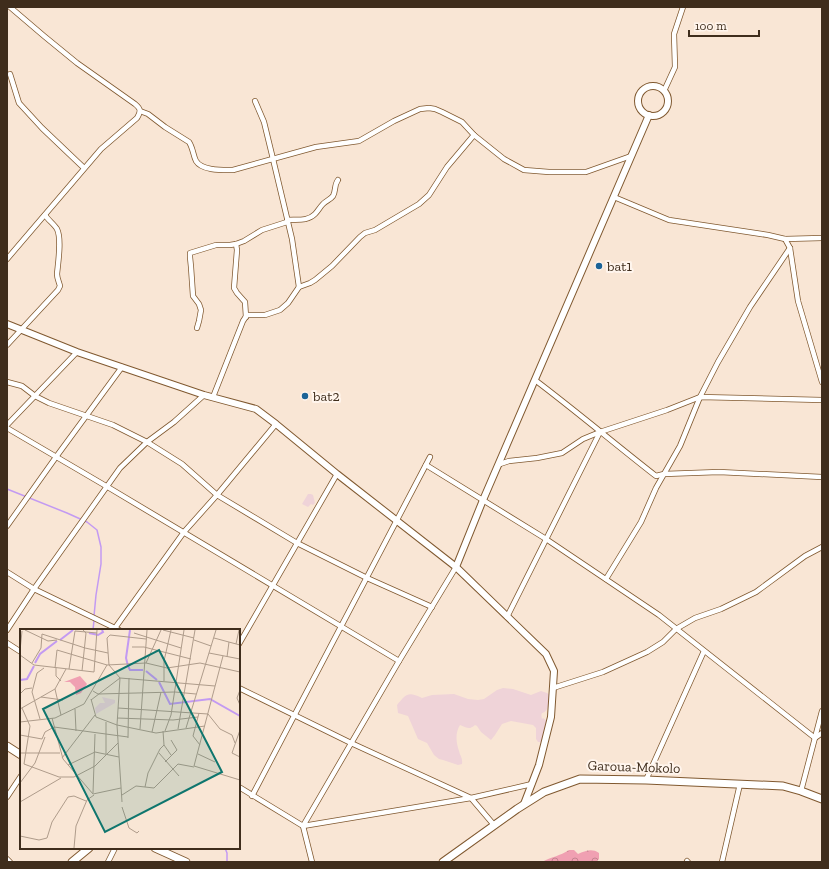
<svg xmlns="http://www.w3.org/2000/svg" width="829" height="869" font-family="'Zilla Slab',serif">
<defs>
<pattern id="forest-crowns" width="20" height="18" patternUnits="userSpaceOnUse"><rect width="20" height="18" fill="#f0a0b2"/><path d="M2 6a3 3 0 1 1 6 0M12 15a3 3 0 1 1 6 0" fill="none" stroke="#c48390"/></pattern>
</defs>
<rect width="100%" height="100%" fill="#f9e6d5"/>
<path fill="url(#forest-crowns)" d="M569 850H574L578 854C585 851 592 848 599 853V859L596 862H542C551 857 560 856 569 850Z"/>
<g fill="#efd3d8">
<path d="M308 494H311L313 495 315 503 313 505 311 504 308 507 302 504Z"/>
<path d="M503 688 513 689 531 695 541 691 547 693 550 695C549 700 549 705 547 709 544 715 540 710 542 719L543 718 547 721C545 728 545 736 541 742H538L536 739V728L533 725 511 721 502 724 495 735 491 740 481 732 477 726 475 725C469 730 468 728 460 725 455 733 456 742 459 751 460 756 463 758 462 764L458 765 443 760 439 759 434 755 427 743 418 739 408 716 398 713 397 705C406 694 408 691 422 698L432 695 454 694 468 699 478 700 484 699 497 690Z"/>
</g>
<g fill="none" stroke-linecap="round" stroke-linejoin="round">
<g stroke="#c39af2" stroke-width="1.5">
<path d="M7 489 67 513 87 522 97 530 101 547V564L96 595 94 616"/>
<path d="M93 630 94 620"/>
<path d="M225 848 227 853V862"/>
</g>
<g stroke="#805930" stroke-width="6">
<g id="street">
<path d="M10 74 19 103 42 128 84 168"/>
<path d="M664 91 675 67 674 34 683 7"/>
<path d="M255 101 264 122 273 159 292 239 299 287"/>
<path d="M140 111 148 114 165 127 189 142C193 148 193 155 196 161 202 171 223 170 233 170L316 147 359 141 394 121 420 109 429 108 435 109 442 112 462 122 474 135 504 159 524 170 549 172H586L631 156"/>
<path d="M614 197 669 220 768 235 785 239 790 248 798 301 822 382"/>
<path d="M287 220C296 219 307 222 315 214 318 211 320 207 323 204 326 201 331 199 333 196 336 191 334 185 338 180"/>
<path d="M785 239 822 238"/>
<path d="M236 244 237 250 234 288 237 293 245 302 246 317"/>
<path d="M7 259 101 149 137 118C141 111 141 109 135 104L77 63 44 36 10 7"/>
<path d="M197 328 199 321 201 310 199 304 193 296 191 267 190 257V253L216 245H230L236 244 244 241 262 230 287 222"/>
<path d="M7 345 58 290 60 286C59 282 57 278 57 274 58 263 62 239 57 229 54 224 48 220 45 215"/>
<path d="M535 380C576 411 615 444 656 476L664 474 719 472 822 477"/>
<path d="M7 382 22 386 35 396 49 403 113 425 147 442 182 464 217 495 297 543 367 578 432 607"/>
<path d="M213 397 243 321 247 315H265L280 310 288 303 299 287 310 283 315 280 332 266 360 237 365 233 375 230 419 204 429 195 447 167 474 135"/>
<path d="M7 425 77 352"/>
<path d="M7 428 106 486 399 661"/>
<path d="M500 464 509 461 537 458 562 453 583 439 600 432 667 410 700 397 822 400"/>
<path d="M426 465 546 539 659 615 815 738 822 733"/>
<path d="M7 526 56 457 122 367"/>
<path d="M7 572 34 589 119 630"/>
<path d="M606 579 641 522 656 488 680 446 700 397 718 362 750 307 790 248"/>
<path d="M507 617 600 432"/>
<path d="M115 628 184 532 217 495 276 424"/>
<path d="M7 630 34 589 120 468 147 442 174 422 204 395"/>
<path d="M7 643 21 652"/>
<path d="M239 644 337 474"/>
<path d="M239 688 351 743 471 798 494 825"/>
<path d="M553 688 603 672 647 652 663 642 676 629 695 618 721 609 756 592 805 556 822 547"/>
<path d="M646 780 704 651"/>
<path d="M239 787 303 826 471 798 532 784"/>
<path d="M801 791 822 711"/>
<path d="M252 796 430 457"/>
<path d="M7 797 21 776"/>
<path d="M7 859 10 862"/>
<path d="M687 861 688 862"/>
<path d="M108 862 115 848"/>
<path d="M312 862 303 826 399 661 456 567"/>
<path d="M722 862 740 784"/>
</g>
</g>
<g stroke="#805930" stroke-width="8">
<g id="secondary">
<circle cx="653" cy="101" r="15"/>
<path d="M7 324 77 352 204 395 256 409 276 424 337 474 456 567"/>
<path d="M524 804 539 765 551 717 554 671 546 654 456 567 483 500 649 115"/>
</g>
</g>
<g stroke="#805930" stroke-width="9">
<g id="primary">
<path d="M7 746 21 755"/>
<path d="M155 848 186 862"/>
<path d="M72 862 89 848"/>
<path d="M443 862 517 809 544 792 580 779 646 780 783 786 801 791 822 799"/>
</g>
</g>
<use href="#street" stroke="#fff" stroke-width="4.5"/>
<use href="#secondary" stroke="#fff" stroke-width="6"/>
<use href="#primary" stroke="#fff" stroke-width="7"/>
</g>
<g fill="#1b6397" stroke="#fff5ed" stroke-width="1.5">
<circle cx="599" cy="266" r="4"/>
<circle cx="305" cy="396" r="4"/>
</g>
<g text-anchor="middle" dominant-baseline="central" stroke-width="4" stroke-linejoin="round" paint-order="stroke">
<g font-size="14" fill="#3f2d1c" stroke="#fff5ed" text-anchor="start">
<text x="607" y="266">bat1</text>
<text x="313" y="396">bat2</text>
</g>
<g font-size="14" fill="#3f2d1c" stroke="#fff5ed">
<text transform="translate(634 767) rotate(2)">Garoua-Mokolo</text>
</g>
</g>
<g transform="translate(20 629)">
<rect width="220" height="220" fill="#f9e6d5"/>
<path d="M60 47 67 55 61 64 56 66 55 58 50 53H44Z" fill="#f0a0b2"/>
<path d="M82 68 95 71V74L76 85 75 79 80 74H85Z" fill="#efd3d8"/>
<path fill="none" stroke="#c39af2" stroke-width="2" d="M110 1 106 29 108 37 110 41H123M69 4 78 6 83 3 82 1M40 11 53 1M15 34 20 25 37 12M126 42 137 51M0 51 7 50 14 37M139 53 150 75 190 70 220 87"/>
<path fill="none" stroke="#af9c8b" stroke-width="1" d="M5 1 28 12 37 11M143 1 174 9M114 4 161 19M194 9 220 16M126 10 90 6 87 9 89 36 100 49 97 96 136 104 185 97M174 11 191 17M216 15 219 1M112 18H124L171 30M0 22 2 2M189 24 220 30M0 26 14 36 74 43 77 1M203 27 174 137 220 151M207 28 209 13M12 34 21 19 22 5 65 19 88 24M126 34 141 1M35 39 37 21 87 36M36 39V47L41 52M49 40 55 2 77 4M62 42 66 4 63 1M144 52V32L151 1M35 60 41 86M220 61 217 69 220 76M73 62 78 65 155 63 176 65M0 65 5 60 12 59M21 68 43 71M71 70 76 88 97 96 102 173M71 71 100 49 195 57M2 79 10 97 4 135 39 148H54L75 137 98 114M98 79 188 85 200 100 212 106 215 114M0 80 35 60 46 40M55 80 56 102M179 84 173 107 180 116M32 89 43 130 73 165 101 159M97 89 153 91 178 88M20 90 12 63 17 44 24 39M0 93 35 89 64 75 87 36 126 34 147 39 180 34 220 43M86 93V125M166 99 196 1M120 100 127 1M158 100 175 1M220 101 212 124 220 128M145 102 151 86 164 1M132 103 141 63M0 106 22 110 25 103 34 98 108 108M108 109 109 49M144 116 151 126M0 124H40M139 124 159 147M178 125 195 133M42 129 75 86M145 133 157 121 151 111M48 136 75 123 99 128M0 154 15 134 25 108M125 158 128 144 140 120 144 116 143 102M73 164 75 105M102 166 116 157 134 159 158 135 174 138M0 173 41 149M102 178 109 199 117 204 119 202M0 207 19 211 27 209 32 193 48 168 54 167 66 172M54 219 56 197 67 171 74 166"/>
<path fill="#0f766e" fill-opacity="0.15" stroke="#0f766e" stroke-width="2" d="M139 21 202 143 85 203 23 80Z"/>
<rect width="220" height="220" fill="none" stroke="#3f2d1c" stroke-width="2"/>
</g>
<rect width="829" height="869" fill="none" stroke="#3f2d1c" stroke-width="16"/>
<path d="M689 30v6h70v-6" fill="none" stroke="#3f2d1c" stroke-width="2"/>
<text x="695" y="30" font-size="12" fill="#3f2d1c" stroke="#fff5ed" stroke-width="3" paint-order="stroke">100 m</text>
</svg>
